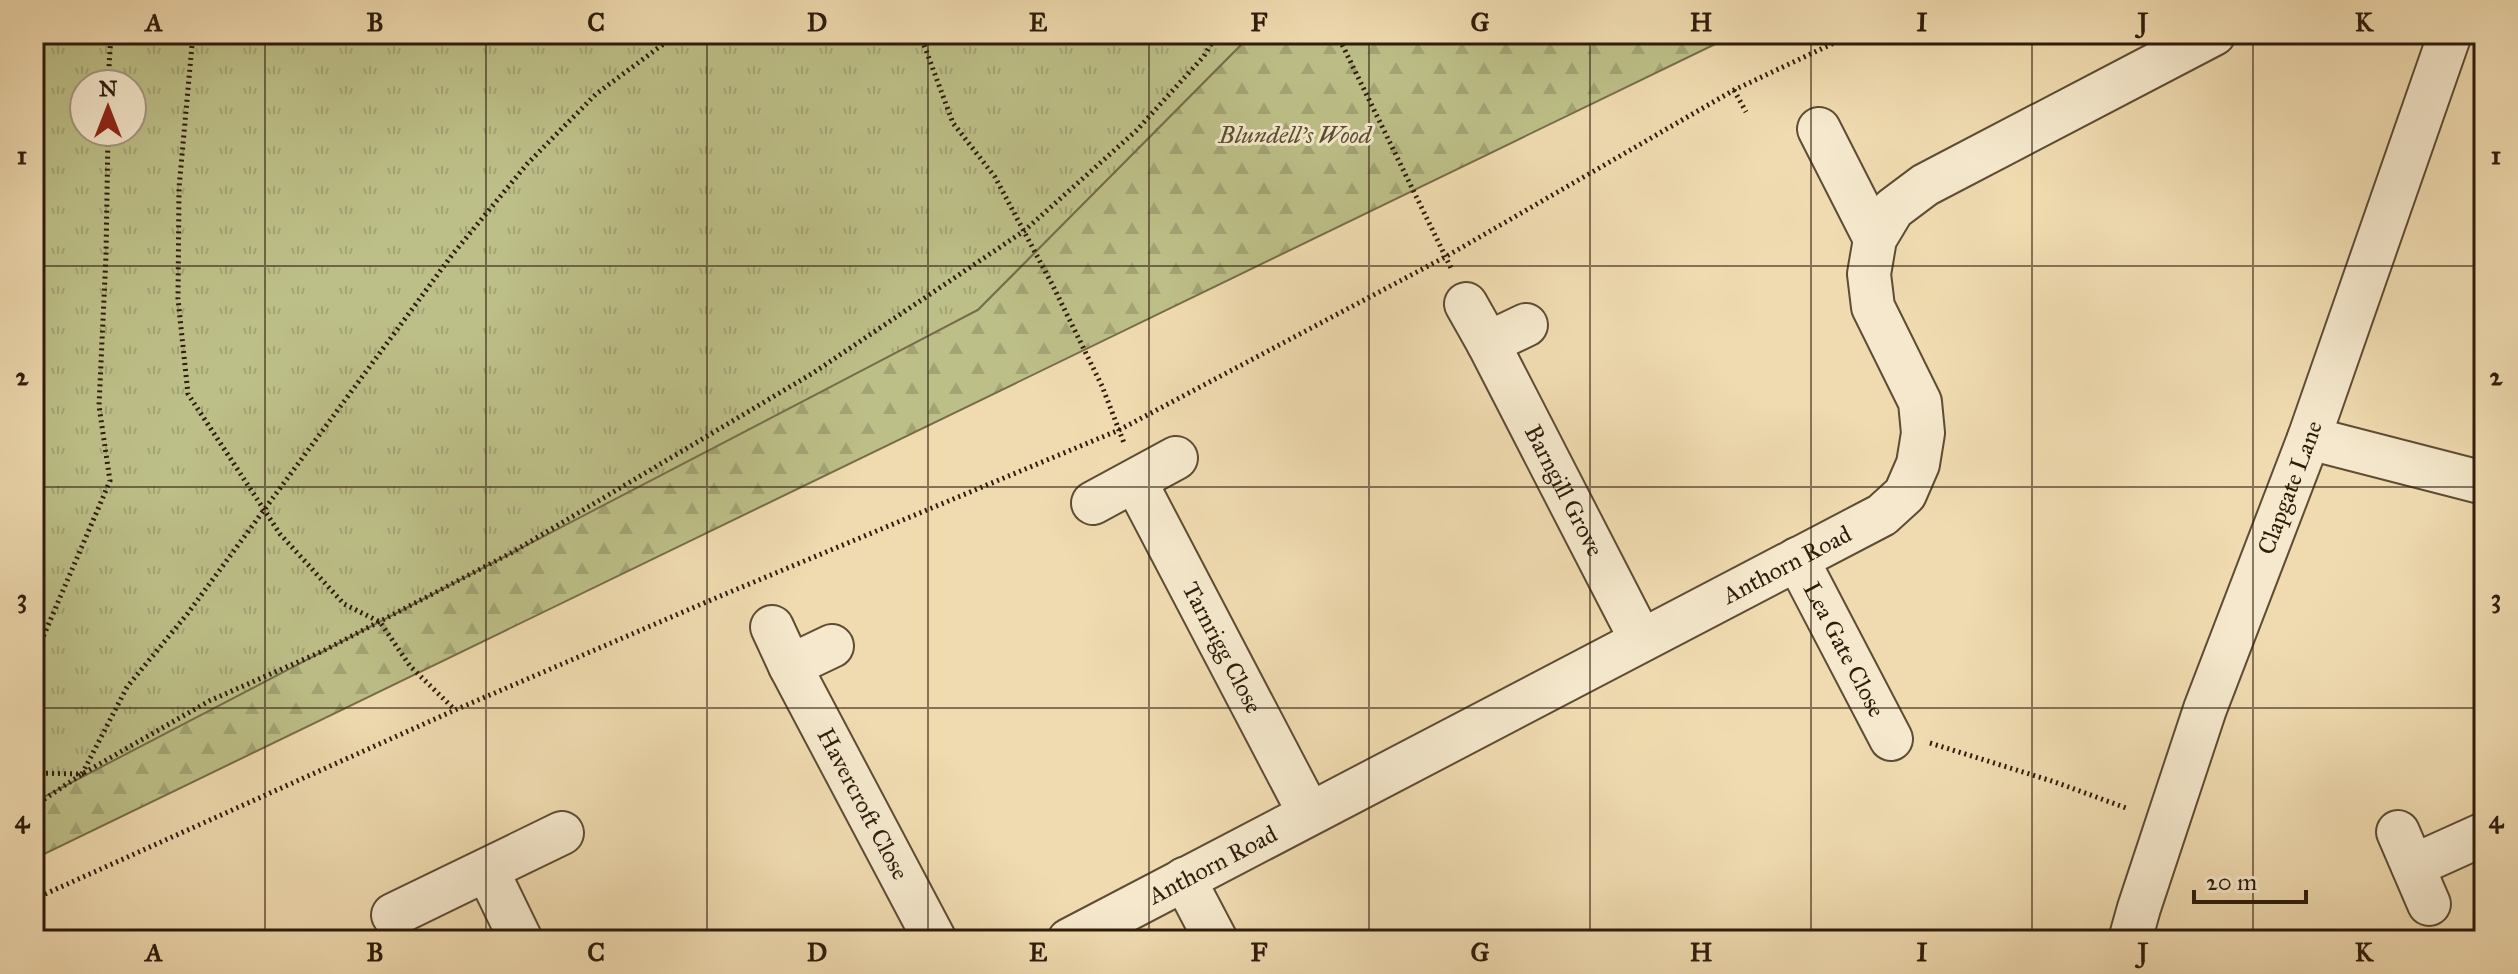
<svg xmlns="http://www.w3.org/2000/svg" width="2518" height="974" font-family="'IM FELL Great Primer',serif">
<defs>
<pattern id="grass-tufts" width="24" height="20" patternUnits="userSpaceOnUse" patternTransform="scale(2)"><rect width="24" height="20" fill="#bdbf88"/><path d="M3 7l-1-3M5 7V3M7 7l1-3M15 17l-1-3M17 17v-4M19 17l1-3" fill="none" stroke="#a3a474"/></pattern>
<pattern id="forest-firs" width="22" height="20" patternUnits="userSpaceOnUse" patternTransform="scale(2)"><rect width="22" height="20" fill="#bdbf88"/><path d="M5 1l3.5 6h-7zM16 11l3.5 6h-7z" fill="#a3a474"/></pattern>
</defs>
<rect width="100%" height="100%" fill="#f0dbb0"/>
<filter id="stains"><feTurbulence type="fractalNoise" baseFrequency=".0025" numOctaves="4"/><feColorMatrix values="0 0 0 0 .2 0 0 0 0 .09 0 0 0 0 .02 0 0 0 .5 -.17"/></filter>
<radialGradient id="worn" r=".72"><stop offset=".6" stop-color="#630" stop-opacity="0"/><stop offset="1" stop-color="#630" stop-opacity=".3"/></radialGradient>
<path fill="url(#grass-tufts)" stroke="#766e4a" stroke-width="2" fill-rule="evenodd" d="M34 34H1252L978 310 34 809ZM84 84H132V132H84Z"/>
<path fill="url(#forest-firs)" stroke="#766e4a" stroke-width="2" d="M1252 34H1736L34 859V802L978 310Z"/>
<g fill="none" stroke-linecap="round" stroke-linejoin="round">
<g stroke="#5e4c34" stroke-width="46">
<g id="minor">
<path d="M1819 129 1875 239"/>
<path d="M1466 304 1488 343 1526 325"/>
<path id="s1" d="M1488 343 1641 640"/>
<path d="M2309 438 2484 483"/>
<path id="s2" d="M1135 481 1309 813"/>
<path d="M1093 503 1176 458"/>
<path id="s3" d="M1797 559 1891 739"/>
<path d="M772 627 790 666 832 646"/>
<path id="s4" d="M790 666 935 940"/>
<path d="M2398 832 2429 904"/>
<path d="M2413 866 2484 834"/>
<path d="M487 870 521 940"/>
<path d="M1184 879 1216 940"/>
<path d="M393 915 562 833"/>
<path id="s5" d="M1069 940 1882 515 1905 494 1918 464 1923 433 1920 402 1873 307 1869 274 1875 239 1893 209 1925 185 2214 34"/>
<path id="s6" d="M2130 940 2139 908 2205 709 2309 438 2450 34"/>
</g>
</g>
<g stroke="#2e1c0b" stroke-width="5" stroke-dasharray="2 4" stroke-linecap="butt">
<path d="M193 34 179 188 178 299 188 394 280 534 344 604 380 622 410 666 455 710"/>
<path d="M920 34 953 123 995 177 1052 284 1102 386 1124 443"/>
<path d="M1337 34 1452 270"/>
<path d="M108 84 111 34"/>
<path d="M1734 90 1746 112"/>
<path d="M34 658 110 481 99 406 106 255 108 132"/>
<path d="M1930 743 2055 782 2129 809"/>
<path d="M34 773 82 774 127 687 188 613 452 255 527 164 596 94 677 34"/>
<path d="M34 806 82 774 209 701 323 651 511 553 813 373 1024 231 1136 131 1204 56 1217 34"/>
<path d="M34 899 455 710 718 597 1119 430 1447 256 1734 90 1853 34"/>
</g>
<use href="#minor" stroke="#f5e8cc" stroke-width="42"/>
</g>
<path fill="none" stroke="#2e1c0b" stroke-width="2" stroke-opacity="0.55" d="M265 34V940M486 34V940M707 34V940M928 34V940M1149 34V940M1369 34V940M1590 34V940M1811 34V940M2032 34V940M2253 34V940M34 266H2484M34 487H2484M34 708H2484"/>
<g text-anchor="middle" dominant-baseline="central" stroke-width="6" stroke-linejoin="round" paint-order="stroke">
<g font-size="24" font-style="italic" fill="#594d30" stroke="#f5e8cc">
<text x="1295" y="135">Blundell's Wood</text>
</g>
<g font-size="24" fill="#2e1c0b" stroke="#f5e8cc">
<text stroke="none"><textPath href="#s6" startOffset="480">Clapgate Lane</textPath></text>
<text stroke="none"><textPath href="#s1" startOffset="166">Barngill Grove</textPath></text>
<text stroke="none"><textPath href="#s5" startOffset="810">Anthorn Road</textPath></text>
<text stroke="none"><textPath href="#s2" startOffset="188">Tarnrigg Close</textPath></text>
<text stroke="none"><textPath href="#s3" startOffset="102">Lea Gate Close</textPath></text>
<text stroke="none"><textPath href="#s4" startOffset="156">Havercroft Close</textPath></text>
<text stroke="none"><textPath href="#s5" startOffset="162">Anthorn Road</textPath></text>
</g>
</g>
<rect width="2518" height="974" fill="none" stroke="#f0dbb0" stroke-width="88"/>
<g transform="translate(108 108)"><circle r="38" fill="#f5e8cc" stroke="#a5967f" stroke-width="2"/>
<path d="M0-6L14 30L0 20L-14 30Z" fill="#8f2418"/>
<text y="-12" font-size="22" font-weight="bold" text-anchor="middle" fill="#2e1c0b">N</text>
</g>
<path d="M2194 890v12h112v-12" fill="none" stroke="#2e1c0b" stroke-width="4"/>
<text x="2206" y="890" font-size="24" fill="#2e1c0b" stroke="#f5e8cc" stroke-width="6" paint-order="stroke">20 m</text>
<rect x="44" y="44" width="2430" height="886" fill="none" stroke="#2e1c0b" stroke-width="3"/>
<g font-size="26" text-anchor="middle" font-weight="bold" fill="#2e1c0b">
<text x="154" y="31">A</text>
<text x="375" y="31">B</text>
<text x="596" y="31">C</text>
<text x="817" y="31">D</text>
<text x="1038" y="31">E</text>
<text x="1259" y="31">F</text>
<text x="1480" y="31">G</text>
<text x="1701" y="31">H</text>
<text x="1922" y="31">I</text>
<text x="2143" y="31">J</text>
<text x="2364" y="31">K</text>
<text x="22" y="164">1</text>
<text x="2496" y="164">1</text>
<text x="22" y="385">2</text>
<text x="2496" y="385">2</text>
<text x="22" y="607">3</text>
<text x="2496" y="607">3</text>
<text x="22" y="828">4</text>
<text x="2496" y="828">4</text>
<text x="154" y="961">A</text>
<text x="375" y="961">B</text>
<text x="596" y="961">C</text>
<text x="817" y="961">D</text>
<text x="1038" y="961">E</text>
<text x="1259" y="961">F</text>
<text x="1480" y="961">G</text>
<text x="1701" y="961">H</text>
<text x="1922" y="961">I</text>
<text x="2143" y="961">J</text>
<text x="2364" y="961">K</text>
</g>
<rect width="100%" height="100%" filter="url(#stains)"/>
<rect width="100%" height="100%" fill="url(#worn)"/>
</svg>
